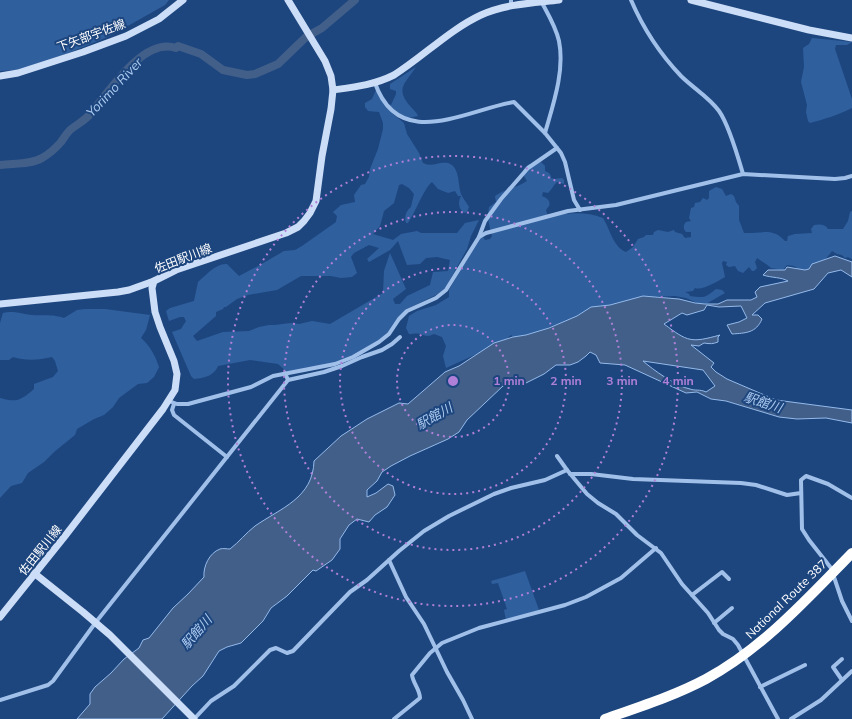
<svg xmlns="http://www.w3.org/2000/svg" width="852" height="719" font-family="Mulish,'Noto Sans JP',sans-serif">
<rect width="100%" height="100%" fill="#1d467f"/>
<g fill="#305f9e" fill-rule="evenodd">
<path d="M0 0H169L165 5 110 36 29 69 0 71Z"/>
<path d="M812 38 852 42 847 45H836L835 49 852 99V108C838 115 825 119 810 123L808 121 806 112 807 105 801 82 804 67 803 48 809 44Z"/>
<path d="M416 67C405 84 395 88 410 106 413 110 416 111 418 116L408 118 392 113 404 123 407 134 419 153 423 163C433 168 438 161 448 163 461 167 457 186 462 196 464 200 467 203 469 207L467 212 464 213C458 208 458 202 461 196H458L455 191 448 193 438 189 432 182C424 188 415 213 408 223H406C404 216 406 211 411 207L414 194 409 188 402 184 399 185 394 203 384 211 380 226 373 234 393 240 401 234 417 231 421 233H457L465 223 479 220 471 236 467 249 446 287 438 294 407 309 391 330 375 344 361 352 332 364 304 368 292 372 286 371 278 364 250 360 218 366C214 376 204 378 194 379L191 376 172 332 181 329 186 321 184 317H180L169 321 166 311 170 308 194 301 198 282C206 275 216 263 227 264L239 276 260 265 284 251 295 250 302 246 336 222 337 216 333 212 341 205 355 202 354 195 361 185 365 184 369 177 370 169 378 149 383 129V123L379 112 368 111 365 107V103L372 99 376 90 384 103 391 105 396 94V91L390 89V84ZM398 241 407 265 420 264 426 258 437 257 450 260 448 271 433 272 430 285 407 296 400 304H395L393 299 406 289 390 253 384 271 383 293 330 324 312 321 299 324 290 323 275 325H269L259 327 249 331 223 332 197 341 193 336 216 316V312L223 309 224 307H226L237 299 248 295 277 290 301 276H331L341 278 352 277 357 273 351 257 354 253 369 245 379 248 367 259 369 262 390 250Z"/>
<path d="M541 162 545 166V171L549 173 551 176V178L554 179 562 178 564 180V184L557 182C553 186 552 189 548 193L543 192 542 196C547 198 551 201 549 206L546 210 548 217C567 213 584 211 603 218 610 229 613 247 626 252L633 247 638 239 644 237 646 235H653L654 232 658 230 668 232 674 230 675 232 682 234 685 238 691 237V232H686C683 229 683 225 686 222L691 221 689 218 691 208 694 207 695 203 700 202 703 198 707 200 709 198V191L716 187 722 189 726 196 731 194 734 196 736 202 739 206V220L744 233C761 234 772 227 785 241H787L788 236 795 234 812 233 811 229 814 225C820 224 825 224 828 229H843L848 221 850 212 852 211V259L848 257 845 258 842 255 837 254 832 251C827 259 819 264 812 271H802L794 266 787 265 783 270 771 268C766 263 762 262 757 258L755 262 757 268 754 271H752L749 267 743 273 738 271 735 266 729 267 726 265 727 262 723 261 722 263 725 277C718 281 702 291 695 288L693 291 685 292 689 294 690 296C704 298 705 298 716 289L722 290 725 293 706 304 697 303 686 298 675 296 651 297 574 321 563 322 516 340 511 335 503 342 446 368 443 356 446 346 442 337 434 334C428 337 426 336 420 334 417 333 412 334 409 334L406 328 409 316 417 311 436 305 449 297V290L479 238 483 237 485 240 490 239 492 236C489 223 487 220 489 207L496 202 495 196C505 189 516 188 527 181 517 167 528 163 541 162Z"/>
<path d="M85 309H105L150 315 146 330 141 338C150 346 155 355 159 367L154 377 147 383 138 384 119 398 113 407 104 415 94 419 77 429 75 435 54 452 44 462 28 473 22 483 11 486 0 498V398C17 403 21 400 34 389V384L53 377 58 371 55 361 52 357C39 360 26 361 13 357L9 360H0V323L3 313C15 310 21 314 32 315 44 316 52 314 64 318L77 310Z"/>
<path d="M525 571 539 610 506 620 504 610 507 609 498 583 492 584 491 581Z"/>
</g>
<path fill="#425f8a" stroke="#94baea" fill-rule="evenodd" d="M835 256 852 262V277L841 270 828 273 814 289 765 303 752 315H758L762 319C756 333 746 333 732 334L727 325 739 322 747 318 741 306 719 307 707 305 704 310 687 315 682 313 664 324C688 342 691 343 720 335L718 337V342C713 344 710 344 704 343L699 346 691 345 714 363 711 367 716 372 727 379 776 400 852 410V423L826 418 797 419 779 417 726 401 711 399 697 392 686 393 625 365 600 363 596 355 590 352 586 356 578 362 570 365H556L544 374 522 385 503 386 467 420 459 432 448 439 410 456 391 466 382 472 377 481 367 490V497L376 493 388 484 393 486 395 495 387 507 375 515 369 522 357 519 349 525 340 539V549L332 560 316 571 313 570 287 596 271 608 263 621 241 643 227 647 219 651 203 676 192 686 162 719H77L90 704V694L95 687 111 673 124 659 139 648 143 640 149 638 173 608 188 594 204 577C203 567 209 553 220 549 223 548 227 549 230 549 239 542 246 533 255 526 281 508 313 498 314 461L341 436 367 419 399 403 408 404 445 372 459 366 494 343 513 337 526 335 549 328 577 316 591 307 610 305 643 296 679 299 695 303 705 304H718L727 300H751L757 297 755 292 760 287 788 281C781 277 772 278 763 275L768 270H785L787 267 805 270 809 269 812 264ZM643 361 703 370 715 386 706 392C700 389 695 391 690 389 677 387 652 369 643 361Z"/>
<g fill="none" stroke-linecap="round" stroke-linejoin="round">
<path stroke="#425f8a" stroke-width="8" d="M0 165C13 163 30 165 42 158 49 154 55 149 61 142 64 138 66 134 70 130 77 124 85 121 91 113 109 92 143 37 176 48L178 46 201 54 223 70 247 75 255 74 278 64 306 37 322 28 355 0"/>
<g stroke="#a1c0e9" stroke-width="4">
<path d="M511 0V6"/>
<path d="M631 0C643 28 660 54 681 76 693 88 709 97 719 111 729 125 738 157 743 174"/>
<path d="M541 1C548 14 556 27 559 41 565 71 553 105 545 133"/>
<path d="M375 83C399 152 466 110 514 102L545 133 561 153 565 162 574 200 580 210"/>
<path d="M479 237 486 233 568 211 616 205 743 174 835 179 845 178 852 176"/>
<path d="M285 373 288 380 324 372 342 366 362 357 382 350 392 344 400 337"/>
<path d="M169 401 177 404H188L251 387 273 376 335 364 353 357 379 342 389 334 399 319 407 311 436 298 446 290 479 237 485 221 501 199 528 168 557 148"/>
<path d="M174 404 172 410 174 415 227 457"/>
<path d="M557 456 567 470 587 494 598 503 616 514 637 535 661 553 682 584 708 613 719 630 723 634 733 639 738 645 778 719"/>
<path d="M570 474H591L633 479 741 483 756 485 787 495 801 493"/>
<path d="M852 498 828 484 806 476 801 480 802 529 809 540 831 568 842 601 852 621"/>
<path d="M389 560 406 597 424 624 447 672 463 700 472 719"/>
<path d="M692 595 722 572 729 579"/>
<path d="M714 623 732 608"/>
<path d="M842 659 833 667 842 680"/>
<path d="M760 687 805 665"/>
<path d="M0 700 48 685 53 681 96 622 288 380"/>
<path d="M194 719 211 701 234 686 270 650 276 648 287 653 293 651 350 592 367 580 399 551 424 531 449 516 494 494 511 488 545 480 567 470"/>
<path d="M394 719 420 698C420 690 413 683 412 675L430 653 442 643 479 628 565 605 586 597 621 578 656 548"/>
<path d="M791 719 821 700 852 671"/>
</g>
<g stroke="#ccddf7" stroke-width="7">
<path d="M691 0 809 30 852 38"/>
<path d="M0 76 18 73 83 52 126 36 159 19 183 0"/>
<path d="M333 90C355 87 374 85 394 75 424 56 449 30 481 15 505 4 533 3 559 0"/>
<path d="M0 304 118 292 129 290 154 281"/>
<path d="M34 573 83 612 110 635 194 719"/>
<path d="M0 617 65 536 163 409 175 390 177 374 174 361 160 327 155 312 152 288 154 281 176 270 286 233 298 227 304 221 310 213 316 201 322 156 331 109 333 90 331 76 325 61 288 0"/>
</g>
<path stroke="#fff" stroke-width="10" d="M605 719C639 707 674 696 706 679 763 648 807 599 852 553"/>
</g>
<g fill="none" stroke="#b080d9" stroke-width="2" stroke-dasharray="2 4">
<circle cx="453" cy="381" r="56"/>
<circle cx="453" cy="381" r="113"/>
<circle cx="453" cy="381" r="169"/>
<circle cx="453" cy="381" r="225"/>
</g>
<g text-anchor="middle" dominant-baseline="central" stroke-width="4" stroke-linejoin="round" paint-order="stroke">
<g font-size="12" fill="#fff" stroke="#1d467f">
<text transform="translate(91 35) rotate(-20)">下矢部宇佐線</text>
<text transform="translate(183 258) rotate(-21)">佐田駅川線</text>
<text transform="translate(40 550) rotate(-51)">佐田駅川線</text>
<text transform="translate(786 599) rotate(-44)">National Route 387</text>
</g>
<g font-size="13" font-style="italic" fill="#accaf0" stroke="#1d467f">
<text transform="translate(114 87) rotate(-47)">Yorimo River</text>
<text transform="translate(763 402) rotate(18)">駅館川</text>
<text transform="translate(434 416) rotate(-30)">駅館川</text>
<text transform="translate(196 632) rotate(-49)">駅館川</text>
</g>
</g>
<circle cx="453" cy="381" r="6" fill="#b080d9" stroke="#1d467f" stroke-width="2"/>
<g font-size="12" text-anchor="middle" font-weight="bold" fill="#b080d9" stroke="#1d467f" stroke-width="4" stroke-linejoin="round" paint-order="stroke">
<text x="509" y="385">1 min</text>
<text x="566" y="385">2 min</text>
<text x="622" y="385">3 min</text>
<text x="678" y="385">4 min</text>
</g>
</svg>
